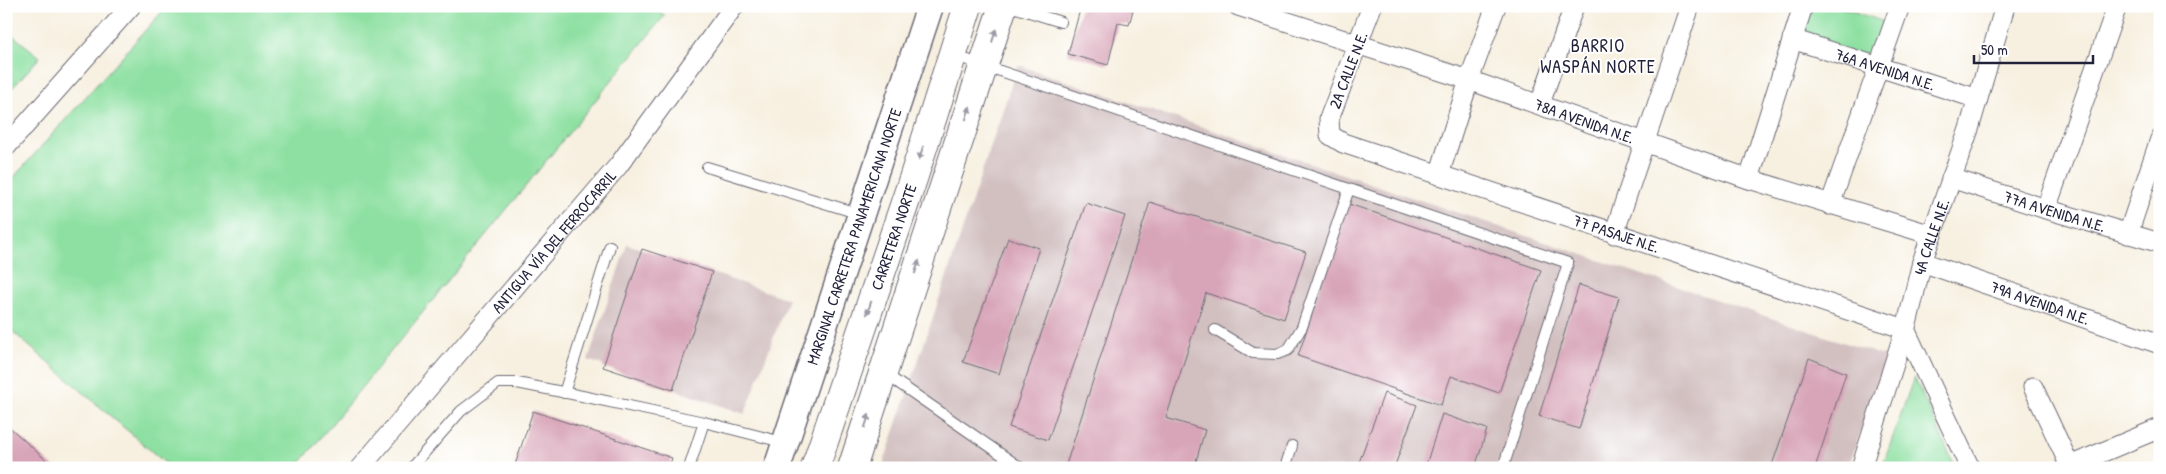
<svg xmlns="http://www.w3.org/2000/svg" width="2166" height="474" font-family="'Patrick Hand',sans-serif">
<rect width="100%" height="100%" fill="#fff"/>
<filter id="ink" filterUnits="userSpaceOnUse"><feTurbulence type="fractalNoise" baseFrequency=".02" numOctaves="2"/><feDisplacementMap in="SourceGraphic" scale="10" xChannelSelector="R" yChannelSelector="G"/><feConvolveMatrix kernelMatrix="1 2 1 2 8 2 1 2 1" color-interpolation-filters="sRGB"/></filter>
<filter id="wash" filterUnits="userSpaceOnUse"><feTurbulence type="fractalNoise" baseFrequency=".0096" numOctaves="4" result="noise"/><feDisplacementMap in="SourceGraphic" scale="20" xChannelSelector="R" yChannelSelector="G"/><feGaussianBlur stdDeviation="1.12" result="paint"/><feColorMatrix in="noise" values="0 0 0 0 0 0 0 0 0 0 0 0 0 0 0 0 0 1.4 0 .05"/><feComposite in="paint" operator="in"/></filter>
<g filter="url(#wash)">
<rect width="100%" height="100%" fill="#f7f0e0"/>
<g fill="#d2bfc0">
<path d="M1018 65 1887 357 1848 468H882Z"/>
<path d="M627 244 788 299 745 414 588 360Z"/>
</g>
<g fill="#8de0a1" stroke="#58816e">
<path d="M167 6H646L665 15 296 468H171L6 326V186Z"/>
<path d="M1812 6H1837L1885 22 1872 61 1801 38Z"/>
<path d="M6 30 40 57 6 95Z"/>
<path d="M1914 377 1956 468H1882Z"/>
</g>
<g id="blocks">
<g fill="#d8a5b8">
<path d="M1081 6H1134L1129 25 1118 23 1108 65 1068 54Z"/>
<path d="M1150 202 1306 252 1284 319 1206 293 1166 418 1205 430 1194 468H1065Z"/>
<path d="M1086 203 1125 216 1048 440 1009 427Z"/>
<path d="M1349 204 1541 270 1499 393 1451 376 1441 405 1298 356Z"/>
<path d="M1008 238 1039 248 999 374 963 362Z"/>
<path d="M642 249 712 272 673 390 603 367Z"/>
<path d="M1579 285 1619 297 1579 429 1539 416Z"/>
<path d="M1809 358 1846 373 1815 468H1771Z"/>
<path d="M1384 393 1417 405 1394 468H1357Z"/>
<path d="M533 411 672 458 669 468H514Z"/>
<path d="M1442 414 1487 429 1475 468H1425Z"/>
<path d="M6 424 55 468H6Z"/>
</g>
</g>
</g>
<g filter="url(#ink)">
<use href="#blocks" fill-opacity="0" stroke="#6d6a75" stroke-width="1"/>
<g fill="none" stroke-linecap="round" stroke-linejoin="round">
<g stroke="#6d6a75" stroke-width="12">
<g id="lane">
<path d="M1010 6 1061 22"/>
<path d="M953 55 1568 263 1503 468"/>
<path d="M707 167 860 214"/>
<path d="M1215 330 1253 353 1277 354 1288 350 1302 327 1349 189"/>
<path d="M884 373 1021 468"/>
<path d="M564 393 610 246"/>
<path d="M411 468 461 411 498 383H517L582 396 704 422 786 443"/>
<path d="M689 468 704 422"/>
<path d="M1285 468 1292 446"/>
</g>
</g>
<g stroke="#6d6a75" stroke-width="21">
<g id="street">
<path id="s1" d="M1238 6 1469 80 1749 179 1932 235"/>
<path id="s2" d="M1372 6 1329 119 1330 135 1343 143 1905 329 1970 468"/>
<path id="s3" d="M1792 39 1978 99"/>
<path d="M1540 104 1574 6"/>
<path d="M6 147 131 6"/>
<path d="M1439 175 1469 80 1496 6"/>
<path id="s4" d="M1951 178 2046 209 2160 243"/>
<path d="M1749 179 1803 6"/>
<path d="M1830 205 1900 6"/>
<path d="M2046 209 2117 6"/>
<path d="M1614 234 1690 6"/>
<path d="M2128 234 2160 139"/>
<path id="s5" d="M1922 262 2160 344"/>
<path d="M2033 387 2070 466"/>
<path id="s6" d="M360 468 618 166 734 6"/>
<path id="s7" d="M1861 468 1908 320 1922 262 1969 129 2005 6"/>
<path d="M2065 468 2160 428"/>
</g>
</g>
<g stroke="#6d6a75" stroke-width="29">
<g id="secondary">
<path id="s8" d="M777 468 930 6"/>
</g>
</g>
<g stroke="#6d6a75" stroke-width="30">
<g id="highway">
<path id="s9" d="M815 468 913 179 968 6"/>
<path d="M852 468 1003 6"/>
</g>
</g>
<use href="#lane" stroke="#fff" stroke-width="10"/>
<use href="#street" stroke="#fff" stroke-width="19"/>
<use href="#secondary" stroke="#fff" stroke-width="26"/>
<use href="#highway" stroke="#fff" stroke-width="28"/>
</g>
<defs><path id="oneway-solid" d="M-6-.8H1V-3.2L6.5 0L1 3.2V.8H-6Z" transform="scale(1.25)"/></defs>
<g fill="#9c9ca7">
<use href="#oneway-solid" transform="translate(994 36) rotate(-72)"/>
<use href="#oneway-solid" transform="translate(968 113) rotate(-72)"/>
<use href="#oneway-solid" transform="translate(921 153) rotate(108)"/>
<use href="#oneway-solid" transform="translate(917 267) rotate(-72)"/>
<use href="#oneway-solid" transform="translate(869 308) rotate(109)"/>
<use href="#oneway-solid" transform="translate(867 421) rotate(-72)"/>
</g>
</g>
<g text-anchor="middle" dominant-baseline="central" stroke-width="4" stroke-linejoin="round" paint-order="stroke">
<g font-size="16" fill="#22223b" stroke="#fff">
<text stroke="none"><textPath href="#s3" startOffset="98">76A AVENIDA N.E.</textPath></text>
<text transform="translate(1348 70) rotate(-69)">2A CALLE N.E.</text>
<text stroke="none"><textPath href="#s1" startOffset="365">78A AVENIDA N.E.</textPath></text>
<text stroke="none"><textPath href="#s4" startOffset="109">77A AVENIDA N.E.</textPath></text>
<text stroke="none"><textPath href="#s2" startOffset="440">77 PASAJE N.E.</textPath></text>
<text stroke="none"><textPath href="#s8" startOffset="244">MARGINAL CARRETERA PANAMERICANA NORTE</textPath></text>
<text stroke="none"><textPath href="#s9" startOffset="244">CARRETERA NORTE</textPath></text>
<text stroke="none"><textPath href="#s7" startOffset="242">4A CALLE N.E.</textPath></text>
<text stroke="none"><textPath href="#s6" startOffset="298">ANTIGUA VÍA DEL FERROCARRIL</textPath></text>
<text stroke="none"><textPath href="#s5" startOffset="125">79A AVENIDA N.E.</textPath></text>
</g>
<g font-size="18" letter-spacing="1" fill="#22223b" stroke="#fff">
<text x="1598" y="45">BARRIO<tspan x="1598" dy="21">WASPÁN NORTE</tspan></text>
</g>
</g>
<rect width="2166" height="474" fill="none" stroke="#fff" stroke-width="25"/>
<path d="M1974 55v8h119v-8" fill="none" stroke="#22223b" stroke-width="2.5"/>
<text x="1981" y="55" font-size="15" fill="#22223b" stroke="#ffffff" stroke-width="4" paint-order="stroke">50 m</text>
</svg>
